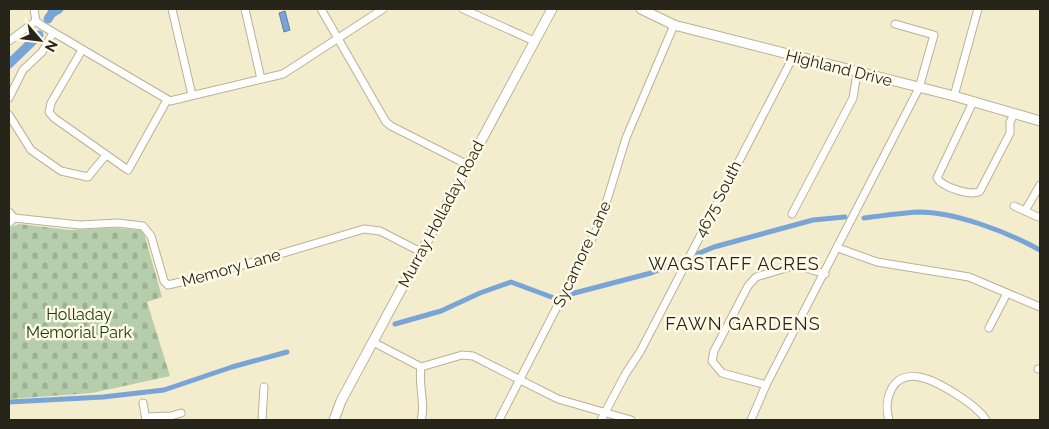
<svg xmlns="http://www.w3.org/2000/svg" width="1049" height="429" font-family="Raleway,sans-serif">
<defs>
<pattern id="cemetery-stones" width="16" height="16" patternUnits="userSpaceOnUse" patternTransform="scale(1.25)"><rect width="16" height="16" fill="#b6ceab"/><path d="M2 7V4a2 2 0 0 1 4 0v3zM10 15v-3a2 2 0 0 1 4 0v3z" fill="#9cb193"/></pattern>
</defs>
<rect width="100%" height="100%" fill="#f3edce"/>
<path fill="url(#cemetery-stones)" d="M19 224 70 230 115 228 142 230 144 233 162 297 147 302 170 376 92 393 9 399V228Z"/>
<path fill="#79a4d8" stroke="#607e9f" d="M285 11 290 30 284 32 279 13Z"/>
<g fill="none" stroke-linecap="round" stroke-linejoin="round">
<g stroke="#79a4d8" stroke-width="5">
<path d="M864 218C881 216 900 213 918 212 956 212 1007 232 1040 250"/>
<path d="M697 254 714 247 813 220 845 217"/>
<path d="M567 295 651 273 682 261"/>
<path d="M395 324 441 311 480 293 511 282 554 298"/>
<path d="M9 402 103 397 164 390 232 367 287 352"/>
</g>
<g stroke="#79a4d8" stroke-width="9">
<path d="M48 19 52 13 59 9"/>
<path d="M9 64 39 35"/>
</g>
<g stroke="#b9b295" stroke-width="9">
<g id="minor">
<path d="M34 9 36 21 41 25 170 101 283 74 383 9"/>
<path d="M172 9 192 95"/>
<path d="M245 9 261 79"/>
<path d="M321 9 386 122 391 126 468 165"/>
<path d="M463 9 534 41"/>
<path d="M9 41 36 21"/>
<path d="M82 50 51 103 49 112 54 118 128 170 167 100"/>
<path d="M954 96 978 9"/>
<path d="M9 98 23 70 42 52 53 33"/>
<path d="M973 102 937 178C942 187 972 197 980 191L1010 133V122L1014 114"/>
<path d="M9 115 31 150 61 171 88 177 106 155"/>
<path d="M1014 206 1038 217"/>
<path d="M1025 211 1040 185"/>
<path d="M9 212 14 218 9 223"/>
<path d="M792 214 853 98 857 73"/>
<path d="M14 218 80 225 118 223 143 226 151 236 164 281 168 285 206 276 364 229 380 231 421 252"/>
<path d="M838 248 877 262 969 277 1040 307"/>
<path d="M989 328 1007 293"/>
<path d="M373 342 421 367 462 355 473 356 558 399 631 420"/>
<path d="M421 367C418 385 426 406 421 420"/>
<path d="M1038 369H1040"/>
<path d="M766 385 722 373 712 361 714 351 748 286 756 277 796 265 825 274"/>
<path d="M143 403 146 420"/>
<path d="M146 417 171 416 181 413"/>
<path d="M262 420 264 387"/>
<path d="M499 420 600 223 626 138 674 25"/>
<path d="M601 420 626 373 640 352 793 57"/>
<path d="M751 420 766 385 919 88 934 35 895 24"/>
<path d="M889 420C883 399 892 372 919 377 937 380 977 405 986 420"/>
</g>
</g>
<g stroke="#b9b295" stroke-width="11">
<g id="major">
<path d="M641 9 674 25 954 96 1040 121"/>
<path d="M334 420 341 401 552 9"/>
</g>
</g>
<use href="#minor" stroke="#fff" stroke-width="7"/>
<use href="#major" stroke="#fff" stroke-width="9"/>
</g>
<g text-anchor="middle" dominant-baseline="central" stroke-width="5" stroke-linejoin="round" paint-order="stroke">
<g font-size="16" fill="#272519" stroke="#fefae7">
<text transform="translate(839 68) rotate(14)">Highland Drive</text>
<text transform="translate(718 199) rotate(-63)">4675 South</text>
<text transform="translate(441 214) rotate(-62)">Murray Holladay Road</text>
<text transform="translate(582 254) rotate(-65)">Sycamore Lane</text>
<text transform="translate(231 268) rotate(-16)">Memory Lane</text>
</g>
<g font-size="16" fill="#183b00" stroke="#fefae7">
<text x="79" y="314">Holladay<tspan x="79" dy="18">Memorial Park</tspan></text>
</g>
<g font-size="18" letter-spacing="1" fill="#272519" stroke="#fefae7">
<text x="734" y="263">WAGSTAFF ACRES</text>
<text x="743" y="323">FAWN GARDENS</text>
</g>
</g>
<rect width="1049" height="429" fill="none" stroke="#272519" stroke-width="20"/>
<g transform="translate(40 40) rotate(118)" stroke="#fefae7" stroke-width="4" paint-order="stroke">
<path d="M0-4L9 19L0 12L-9 19Z" fill="#272519"/>
<text y="-8" font-size="14" font-weight="bold" text-anchor="middle" fill="#272519">N</text>
</g>
</svg>
